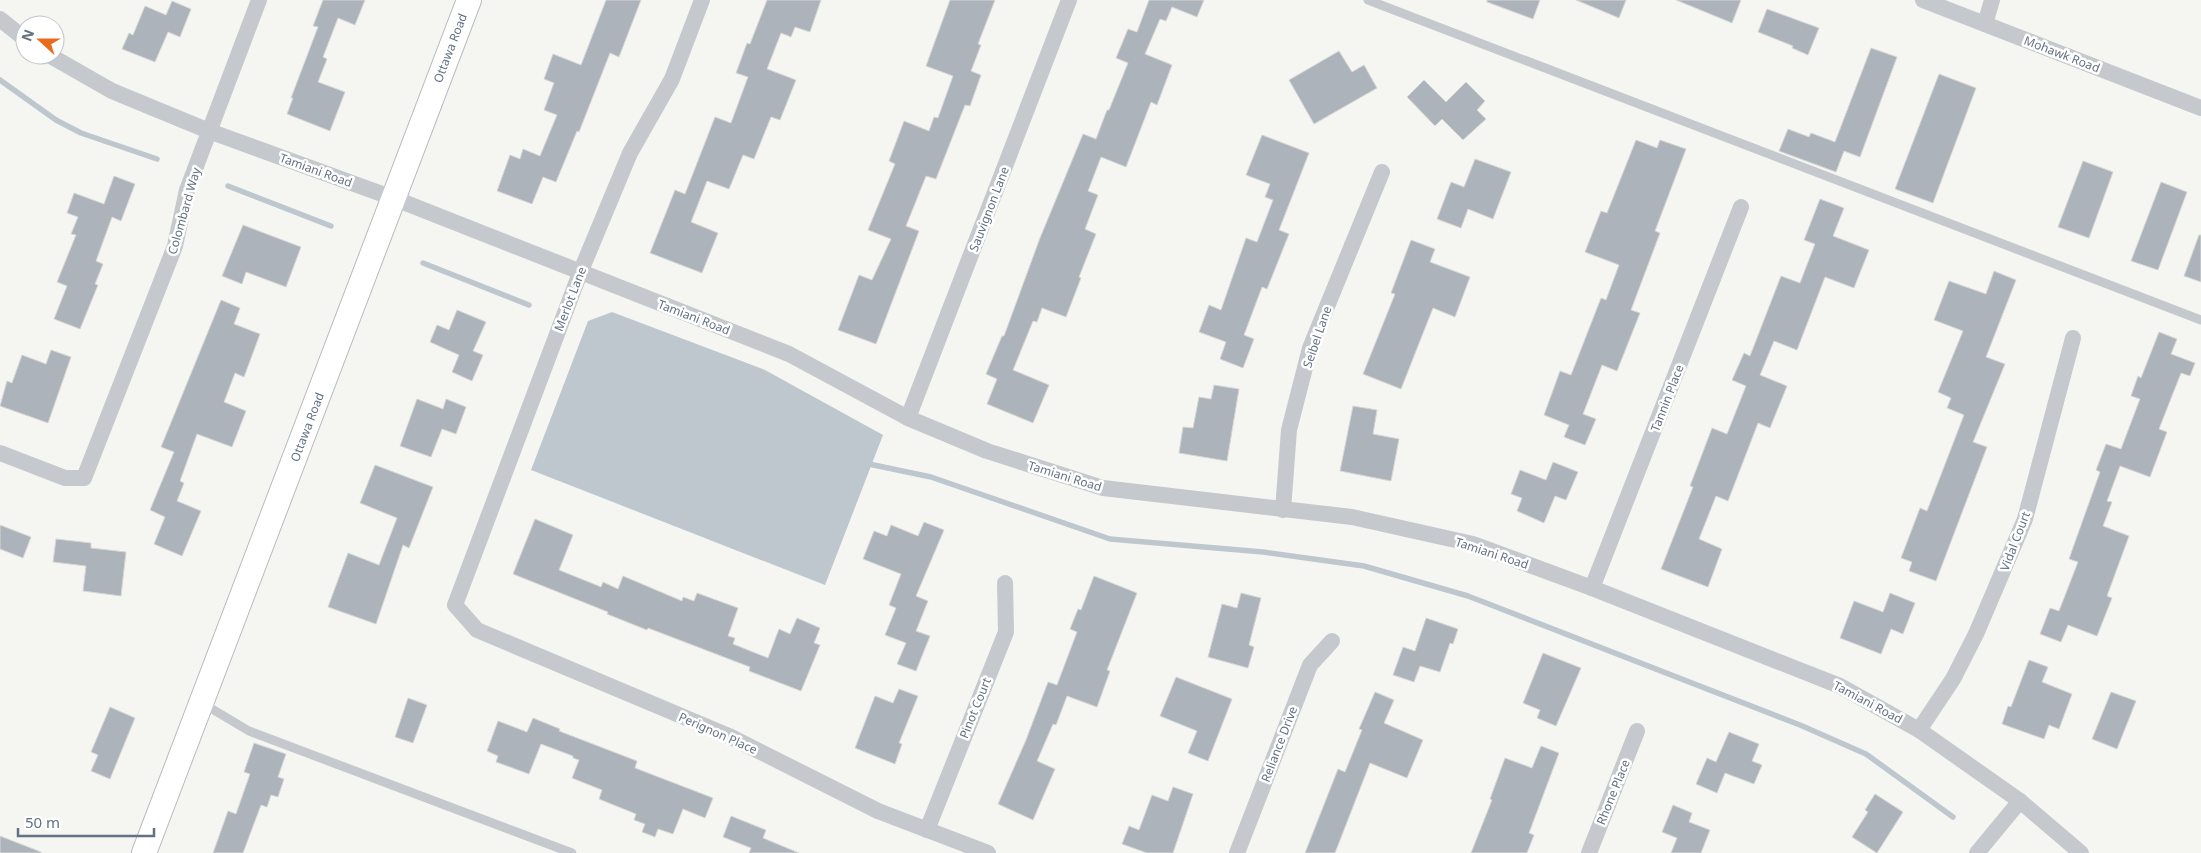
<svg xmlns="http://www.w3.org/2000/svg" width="2201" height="853" font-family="'Noto Sans',sans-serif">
<rect width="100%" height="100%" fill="#f5f6f2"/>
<path fill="#bec7ce" d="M612 312 765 370 883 435 825 585 531 470 588 321Z"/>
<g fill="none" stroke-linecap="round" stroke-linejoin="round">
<g stroke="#bec7ce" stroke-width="5.5">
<path d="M0 80 56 120 81 133 157 159"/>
<path d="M228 186 331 226"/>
<path d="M423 263 529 305"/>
<path d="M864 463 931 477 1110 539 1263 552 1364 566 1468 596 1800 725 1866 754 1953 817"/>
</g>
</g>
<g fill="#adb3ba" stroke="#d7d7d4">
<path d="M323 0H365L355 25 338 18 323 57 327 59 318 82 345 92 330 131 287 114 293 98H291L318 27 313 26Z"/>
<path d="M606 0H641L619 57 610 53 579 132 577 131 556 182 543 177 532 204 497 191 510 155 520 159 523 149 540 156 557 115 544 110 554 83 544 79 553 54 581 65Z"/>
<path d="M767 0H821L810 32 795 27 791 37 781 33 767 69 796 80 780 120 771 117 754 159 743 155 729 189 707 181 691 222 718 233 702 273 650 253 675 190 685 194 715 117 731 123 748 77 736 73 747 43 750 44Z"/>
<path d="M950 0H995L978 44 981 45 971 71 981 75 970 106 965 105 936 179 926 176 906 226 919 231 876 344 838 330 859 275 872 280 891 239 868 230 895 164 889 161 904 121 929 131 934 117 938 118 953 76 926 66Z"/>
<path d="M1149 0H1204L1197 17 1172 7 1166 21 1160 19 1145 54 1172 65 1157 105 1151 102 1126 167 1101 157 1088 191 1098 195 1085 229 1096 234 1079 277 1081 278 1066 317 1042 308 1037 322 1033 321 1013 370 1049 385 1033 423 987 404 997 379 986 374 1002 336H1004L1040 238 1083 134 1096 139 1107 110H1109L1128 63 1116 58 1128 29 1137 32Z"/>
<path d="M1487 0H1540L1533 19 1487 2Z"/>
<path d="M1576 0H1626L1619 18Z"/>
<path d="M1676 0H1741L1732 23Z"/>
<path d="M172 1 191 9 180 37 168 32 155 62 122 49 129 33 133 35 145 6 166 15Z"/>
<path d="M1767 9 1819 28 1808 55 1792 48 1793 46 1758 32Z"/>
<path d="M1871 48 1897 57 1860 157 1844 151 1836 172 1779 151 1788 129 1809 137 1811 133 1835 142Z"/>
<path d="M1339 51 1352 72 1364 65 1377 88 1314 124 1289 80Z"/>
<path d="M1939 74 1976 88 1933 203 1895 189Z"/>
<path d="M1424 80 1446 102 1466 82 1485 101 1477 110 1486 119 1463 140 1442 119 1435 126 1407 97Z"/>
<path d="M1262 135 1309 153 1279 230 1289 234 1267 289 1262 287 1244 335 1254 339 1243 368 1220 359 1226 342 1199 332 1209 305 1221 310 1246 238 1257 242 1273 200 1265 197 1270 184 1246 175Z"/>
<path d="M1636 140 1657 148 1660 140 1686 149 1655 231 1660 233 1631 310 1640 313 1617 371 1602 365 1583 414 1596 419 1585 445 1564 437 1569 425 1544 415 1560 371 1571 375 1601 298 1606 300 1619 265 1585 252 1601 211 1607 213Z"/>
<path d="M1475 159 1511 172 1493 219 1468 209 1461 228 1437 219 1451 182 1464 187Z"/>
<path d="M2083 161 2113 172 2089 238 2058 227Z"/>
<path d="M114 176 135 184 121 221 112 217 96 261 103 264 95 284 98 285 80 329 54 319 67 286 57 282 76 235 71 234 78 217 67 213 74 193 104 204Z"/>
<path d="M2161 182 2187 192 2158 270 2131 261Z"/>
<path d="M1820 199 1844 208 1833 236 1869 250 1854 288 1825 277 1797 350 1774 341 1760 375 1787 386 1770 428 1758 423 1728 501 1716 496 1699 539 1722 549 1708 587 1661 569 1693 487 1690 486 1712 428 1727 434 1746 386 1732 380 1744 353 1750 356 1781 276 1800 283 1815 244 1804 240Z"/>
<path d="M243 225 301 247 286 287 246 272 242 284 222 276Z"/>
<path d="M2199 235H2201V282L2184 276Z"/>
<path d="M1411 240 1435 249 1430 262 1470 277 1455 317 1433 308 1401 389 1363 374 1395 294 1391 293Z"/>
<path d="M1994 271 2016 280 1986 357 2005 364 1973 442 1987 447 1936 581 1909 571 1912 562 1901 558 1920 508 1927 511 1964 415 1947 408 1951 398 1938 392 1963 331 1934 320 1949 281 1986 294Z"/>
<path d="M221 300 240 308 234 324 260 334 244 377 235 373 224 402 246 411 232 447 197 434 180 481 184 483 177 501 201 511 182 556 154 544 165 517 150 510 174 452 161 447Z"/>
<path d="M457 310 486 322 473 351 483 355 472 381 452 372 459 355 430 342 437 325 449 330Z"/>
<path d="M2159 332 2177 339 2171 354 2195 363 2190 376 2181 373 2159 429 2167 432 2150 477 2120 466 2107 501 2112 502 2103 526 2129 536 2107 596 2112 598 2097 636 2068 625 2061 642 2040 634 2050 608 2059 611 2078 562 2069 559 2100 472 2096 470 2106 444 2121 449 2140 399 2131 396 2138 376 2141 378Z"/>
<path d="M51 350 71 357 48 423 0 406 7 381 12 383 22 355 46 364Z"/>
<path d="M1214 385 1239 389 1227 461 1179 453 1183 427 1193 428 1199 397 1211 399Z"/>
<path d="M417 399 443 409 446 399 466 407 456 434 442 429 431 457 400 446Z"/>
<path d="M1353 406 1377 410 1373 434 1399 439 1391 481 1340 471Z"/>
<path d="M1553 462 1578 472 1566 500 1555 496 1544 523 1517 511 1522 498 1511 494 1520 470 1546 480Z"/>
<path d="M375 465 433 487 409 548 403 545 376 624 328 607 348 553 379 565 397 518 360 503Z"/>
<path d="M535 519 573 535 559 570 601 587 603 582 618 589 623 576 682 601 683 597 694 601 697 593 738 608 728 636 735 638 733 644 768 658 779 629 790 634 797 618 820 628 814 643 820 645 801 691 749 671 750 667 648 628 647 630 607 614 608 612 513 574Z"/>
<path d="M924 522 944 530 916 596 928 601 916 631 930 636 916 671 897 664 906 643 885 635 896 608 889 605 901 574 863 559 874 531 887 536 891 525 918 536Z"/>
<path d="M0 525 31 537 23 558 0 549Z"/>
<path d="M56 539 91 543V548L126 552 121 596 83 591 86 566 53 562Z"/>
<path d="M1094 576 1137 593 1107 670 1110 671 1097 707 1067 696 1056 725 1053 724 1037 761 1055 769 1033 820 998 804 1026 740 1048 682 1057 685 1077 632 1070 629 1078 609 1081 610Z"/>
<path d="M1241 593 1261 598 1249 645 1254 647 1248 668 1208 657 1222 604 1237 608Z"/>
<path d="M1890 593 1915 603 1903 634 1891 629 1881 654 1840 638 1854 601 1883 612Z"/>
<path d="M1426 618 1458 629 1453 644 1450 643 1440 672 1420 666 1414 682 1393 675 1403 647 1415 651Z"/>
<path d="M1543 653 1581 668 1556 726 1537 718 1540 710 1523 703Z"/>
<path d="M2029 660 2048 667 2042 682 2072 694 2059 729 2049 725 2044 739 2002 724 2008 706 2011 707Z"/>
<path d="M1176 677 1232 699 1208 761 1188 753 1197 731 1160 716Z"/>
<path d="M899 689 918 696 899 743 902 744 895 764 855 748 875 696 893 703Z"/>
<path d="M1375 692 1394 700 1384 723 1423 740 1407 778 1370 763 1335 853H1305L1338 769 1345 772 1362 730 1359 729Z"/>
<path d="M2111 692 2136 701 2117 749 2092 739Z"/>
<path d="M408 698 427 705 413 743 395 737Z"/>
<path d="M110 707 135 718 110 779 91 771 98 755 91 752Z"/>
<path d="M533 718 560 729 559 731 637 761 635 768 713 798 705 818 683 809 673 834 658 829 655 837 642 832 645 824 634 820 636 814 599 799 602 790 572 778 579 760 573 758V756L541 744 529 774 496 762 498 756 487 751 498 721 527 732Z"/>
<path d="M1729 732 1759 744 1752 761 1762 765 1754 784 1725 773 1717 793 1696 784 1707 758 1716 762Z"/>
<path d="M254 743 286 754 278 777 284 779 278 797 271 795 267 807 261 805 243 853H213L228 811 236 814 250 774 244 772Z"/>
<path d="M1541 746 1559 753 1529 833 1534 835 1527 853H1471L1492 800 1490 799 1505 758 1532 768Z"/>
<path d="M1173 787 1193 794 1173 853H1147L1122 844 1129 826 1139 830 1152 795 1168 801Z"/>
<path d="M1875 794 1903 812 1877 853 1852 837 1868 812 1865 810Z"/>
<path d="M1673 805 1692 813 1689 822 1710 830 1701 853H1671L1677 838 1662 832Z"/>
<path d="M731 816 766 830 763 838 799 853H749L751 848 723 837Z"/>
<path d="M0 836 41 852V853H0Z"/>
</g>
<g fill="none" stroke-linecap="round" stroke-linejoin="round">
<g stroke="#b7bbc0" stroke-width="26">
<path id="secondary" d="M144 853 469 0"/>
</g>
<g stroke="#c5c8cc" stroke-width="9">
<path d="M1368 0 2201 320"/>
<path d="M202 703 249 731 572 853"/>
</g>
<g stroke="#c5c8cc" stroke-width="16">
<path d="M702 0 672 79 630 153 580 273 455 605 477 630 729 736 878 811 988 853"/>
<path d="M1923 0 2201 108"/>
<path d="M0 19 25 39"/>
<path d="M1985 24 1992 0"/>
<path d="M49 55 112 91 209 131 393 198 789 354 908 418 987 451 1103 488 1352 517 1473 544 1592 588 1840 686 1919 730 2020 801 2081 853"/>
<path d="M908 418 1069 0"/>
<path d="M0 453 65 478H84L175 246 187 190 259 0"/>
<path d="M1283 510 1289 430 1310 348 1382 172"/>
<path d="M1592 588 1741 207"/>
<path d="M1919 730 1953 679 1976 634 2025 519 2073 338"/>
<path d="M927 830 1006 632 1005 583"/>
<path d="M1237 853 1310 665 1332 641"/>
<path d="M1589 853 1637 731"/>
<path d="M1977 853 2020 801"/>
</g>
<use href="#secondary" stroke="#fff" stroke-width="24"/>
</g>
<g text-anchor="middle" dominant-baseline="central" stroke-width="5" stroke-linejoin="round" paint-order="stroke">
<g font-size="12" fill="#637184" stroke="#fff">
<text transform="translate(450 48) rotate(-69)">Ottawa Road</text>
<text transform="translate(2062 54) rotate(21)">Mohawk Road</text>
<text transform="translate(316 170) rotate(20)">Tamiani Road</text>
<text transform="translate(989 209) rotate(-69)">Sauvignon Lane</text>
<text transform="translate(184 211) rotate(-74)">Colombard Way</text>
<text transform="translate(570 299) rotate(-69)">Merlot Lane</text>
<text transform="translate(694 317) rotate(21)">Tamiani Road</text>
<text transform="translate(1317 337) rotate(-71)">Seibel Lane</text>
<text transform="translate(1667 398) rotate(-69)">Tannin Place</text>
<text transform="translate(307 427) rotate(-69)">Ottawa Road</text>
<text transform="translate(1065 476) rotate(17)">Tamiani Road</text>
<text transform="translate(2015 541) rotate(-69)">Vidal Court</text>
<text transform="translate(1492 553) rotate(18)">Tamiani Road</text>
<text transform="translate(1868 702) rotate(28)">Tamiani Road</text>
<text transform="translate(975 708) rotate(-68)">Pinot Court</text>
<text transform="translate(718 733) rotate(24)">Perignon Place</text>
<text transform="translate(1279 744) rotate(-69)">Reliance Drive</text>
<text transform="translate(1613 792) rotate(-68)">Rhone Place</text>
</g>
</g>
<g transform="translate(40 40) rotate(291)"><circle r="24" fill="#ffffff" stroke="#c1c6ce"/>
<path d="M0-4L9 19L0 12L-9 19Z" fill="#e96c1e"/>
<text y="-8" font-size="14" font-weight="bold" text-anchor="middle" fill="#637184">N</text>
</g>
<path d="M18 828v8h136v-8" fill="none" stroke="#637184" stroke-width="2.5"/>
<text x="25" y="828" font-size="15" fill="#637184" stroke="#ffffff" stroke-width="4" paint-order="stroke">50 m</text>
</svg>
